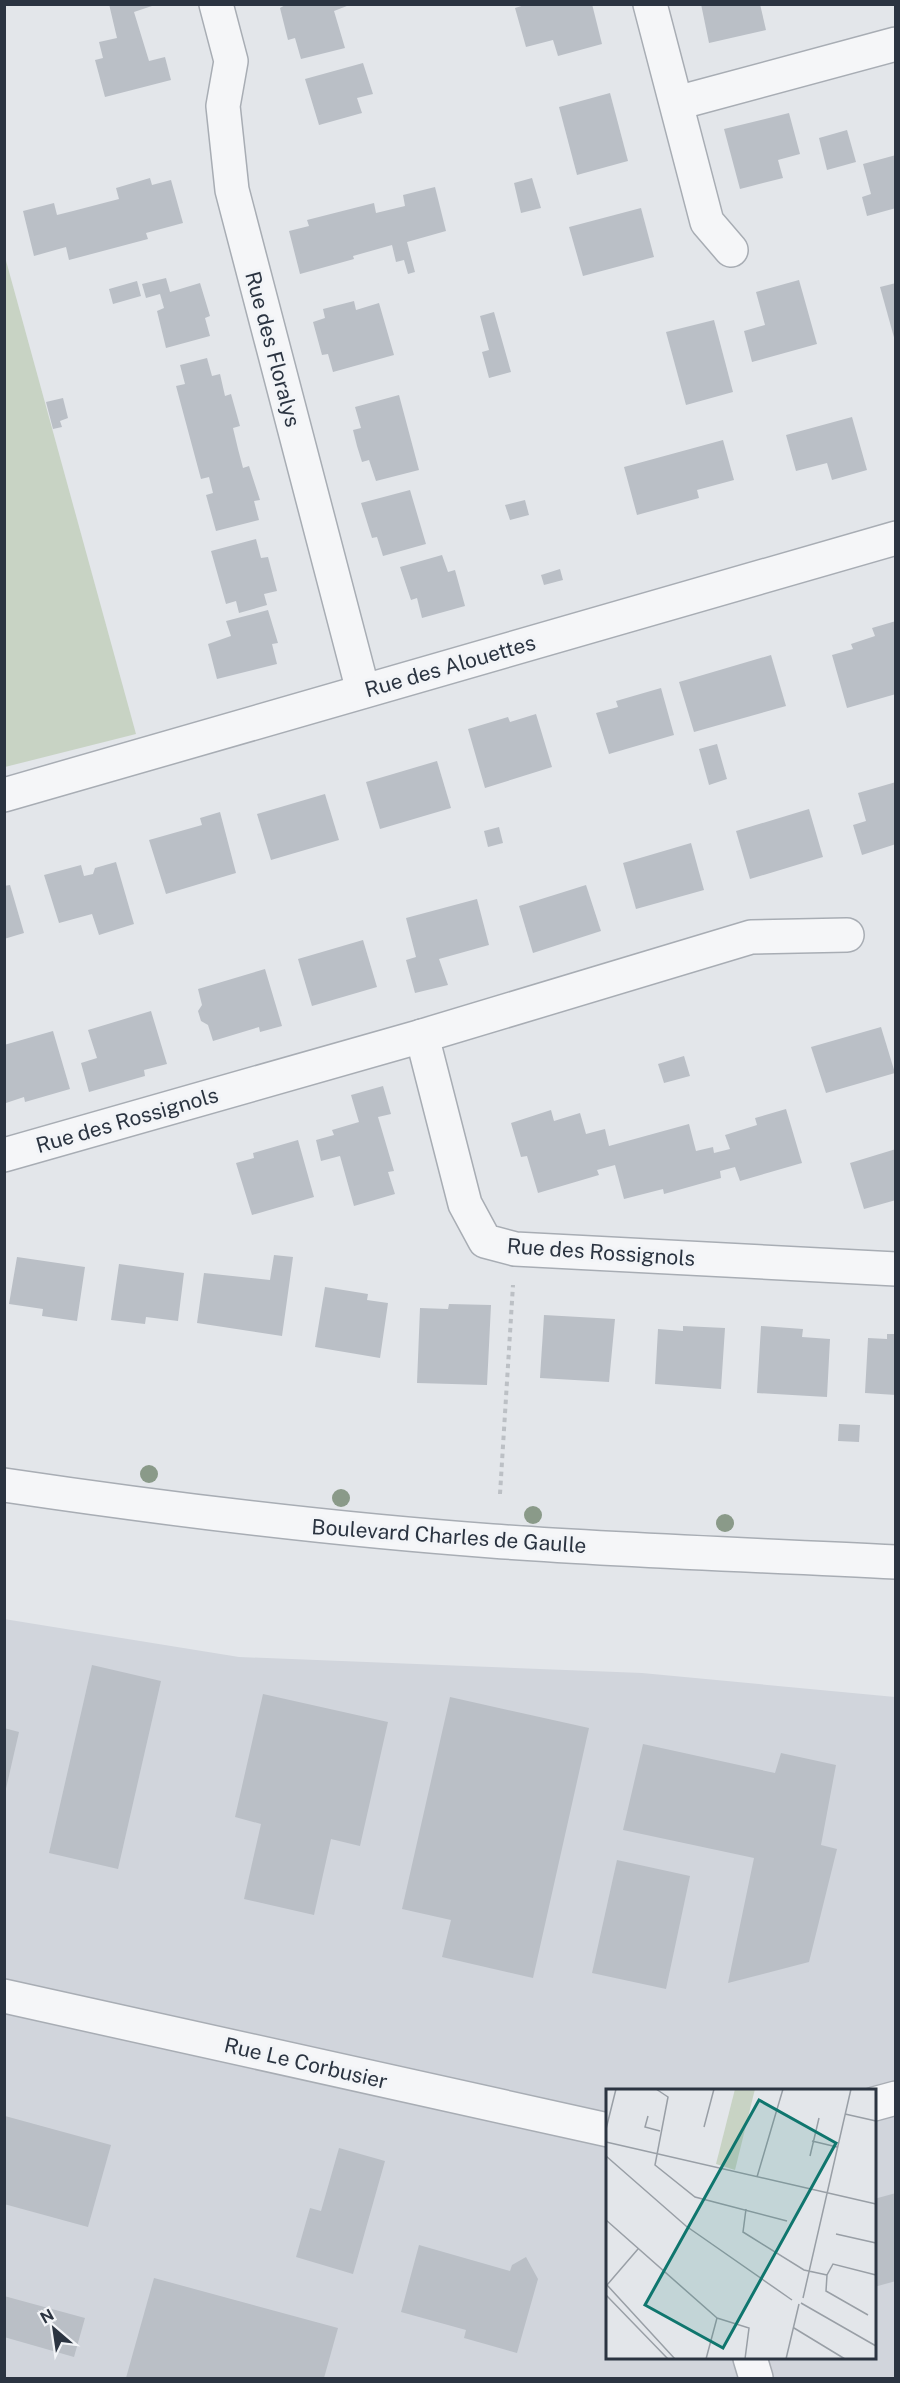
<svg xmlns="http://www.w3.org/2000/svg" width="900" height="2383" font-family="'Public Sans',sans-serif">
<rect width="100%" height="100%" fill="#e3e6ea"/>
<path fill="#d1d5dc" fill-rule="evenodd" d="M4 1619 239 1657 642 1673 895 1697V2378H5ZM608 2090H874V2358H608Z"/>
<path fill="#c8d3c4" d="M5 257 136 734 5 767H4Z"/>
<g fill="#babfc6">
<path d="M109 4H158L134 12 149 61 165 57 171 80 105 97 95 60 103 58 99 42 117 38Z"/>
<path d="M287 4H352L334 11 345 48 301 59 295 38 288 40 280 8Z"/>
<path d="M528 4H592L602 44 558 56 553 40 526 47 515 8Z"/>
<path d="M701 4H760L766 30 709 43Z"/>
<path d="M363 63 373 94 357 98 362 113 319 125 305 79Z"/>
<path d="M610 93 628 161 577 175 559 107Z"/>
<path d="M789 113 800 154 778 160 783 178 740 189 724 129Z"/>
<path d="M847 130 856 162 827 170 819 138Z"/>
<path d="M896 155V208L867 216 862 197 871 194 863 164Z"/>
<path d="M150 178 152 185 171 180 183 223 146 233 148 239 69 260 66 247 34 256 23 211 54 203 57 215 73 211 119 199 116 188Z"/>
<path d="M532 178 541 208 521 213 514 183Z"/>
<path d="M435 187 446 231 407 242 415 272 408 274 404 260 396 262 392 245 353 256 354 259 300 274 289 231 309 226 307 220 374 203 376 213 405 206 403 195Z"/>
<path d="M641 208 654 257 583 276 569 227Z"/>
<path d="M166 278 170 292 200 283 210 316 205 318 210 336 166 348 157 311 164 308 160 294 146 298 142 284Z"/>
<path d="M799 280 817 344 752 362 744 331 765 325 756 292Z"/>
<path d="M137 281 141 296 113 304 109 289Z"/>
<path d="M896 283V341H895L880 287Z"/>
<path d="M354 301 356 310 379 303 394 355 333 372 328 354 322 355 313 322 325 318 323 309Z"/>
<path d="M494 312 511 372 489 378 482 352 489 350 480 316Z"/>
<path d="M714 320 733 392 686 405 666 332Z"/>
<path d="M207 358 212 376 220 374 225 396 231 394 240 426 233 428 238 449 243 468 249 466 260 500 254 501 259 520 216 531 206 495 213 493 209 477 201 479 176 386 185 384 180 365Z"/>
<path d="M399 395 419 470 376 481 369 460 362 462 357 446 353 430 361 428 355 407Z"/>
<path d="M63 398 68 418 60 421 62 427 53 429 46 402Z"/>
<path d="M852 417 867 470 832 480 827 463 796 471 786 435Z"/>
<path d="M723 440 734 480 697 490 699 498 637 515 624 467Z"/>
<path d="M410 490 426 544 383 556 377 537 372 538 361 503Z"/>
<path d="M525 500 529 515 510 520 505 505Z"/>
<path d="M256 539 261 558 268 557 277 591 264 594 267 605 239 613 236 601 226 604 211 551Z"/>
<path d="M442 555 448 572 455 570 465 606 422 618 417 598 411 600 400 567Z"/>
<path d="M560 569 563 580 544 585 541 575Z"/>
<path d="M268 610 278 643 272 644 277 664 217 679 208 644 231 636 226 621Z"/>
<path d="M896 621V694L847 708 832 655 853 649 851 644 875 636 872 628Z"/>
<path d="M771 655 786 706 694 732 679 682Z"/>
<path d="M661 688 674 735 609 754 596 713 618 707 616 701Z"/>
<path d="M536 714 552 767 485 788 468 729 508 717 510 722Z"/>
<path d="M717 744 727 779 709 785 699 749Z"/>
<path d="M437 761 451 808 380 829 366 782Z"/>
<path d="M896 782V844L862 855 853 825 866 821 858 793Z"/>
<path d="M325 794 339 840 271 860 257 814Z"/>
<path d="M809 809 823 857 750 879 736 831Z"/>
<path d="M220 812 236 873 166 894 149 840 202 825 200 818Z"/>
<path d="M499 827 503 843 488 847 484 831Z"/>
<path d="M691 843 704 890 636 909 623 863Z"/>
<path d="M116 862 134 924 99 935 92 914 59 923 44 875 81 865 84 876 93 874 95 868Z"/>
<path d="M10 885 24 933 4 939V886Z"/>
<path d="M586 885 601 931 533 953 519 906Z"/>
<path d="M477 899 489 945 439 959 448 985 415 993 406 960 416 957 406 918Z"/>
<path d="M363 940 377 987 312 1006 298 959Z"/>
<path d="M265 969 282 1026 260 1032 259 1027 213 1041 208 1025 201 1021 198 1011 202 1005 198 989Z"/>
<path d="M151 1011 167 1064 144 1070 145 1076 89 1092 81 1063 97 1058 88 1030Z"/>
<path d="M881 1027 895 1073 826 1093 811 1047Z"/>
<path d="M53 1031 70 1089 25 1102 24 1097 6 1103 4 1045Z"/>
<path d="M684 1056 690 1076 664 1083 658 1064Z"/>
<path d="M383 1086 391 1114 378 1117 394 1171 388 1172 395 1194 354 1206 340 1156 321 1161 316 1140 334 1135 332 1130 359 1122 351 1095Z"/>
<path d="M786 1109 802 1163 740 1181 735 1167 720 1171 721 1178 664 1194 663 1189 624 1199 615 1165 597 1170 599 1175 538 1193 527 1156 521 1157 511 1123 551 1110 554 1121 580 1113 586 1134 605 1129 609 1146 689 1124 696 1151 713 1147 714 1153 730 1149 725 1135 757 1125 755 1118Z"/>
<path d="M298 1140 314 1197 252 1215 236 1163 254 1158 253 1153Z"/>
<path d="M896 1149V1200L864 1209 850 1163Z"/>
<path d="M274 1255 293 1257 282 1336 197 1323 204 1273 270 1280Z"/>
<path d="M17 1257 85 1267 77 1321 42 1316 43 1309 9 1304Z"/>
<path d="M119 1264 184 1273 178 1321 146 1317 145 1324 111 1320Z"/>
<path d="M325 1287 368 1294 367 1300 388 1303 380 1358 315 1347Z"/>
<path d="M449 1304 491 1305 487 1385 417 1383 420 1308 448 1309Z"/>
<path d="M544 1315 615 1319 609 1382 540 1378Z"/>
<path d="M683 1326 725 1328 721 1389 655 1384 658 1329 683 1331Z"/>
<path d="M761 1326 803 1329 802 1337 830 1339 827 1397 757 1393Z"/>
<path d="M887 1334H896V1395L865 1393 868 1338 887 1339Z"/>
<path d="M839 1424 860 1425 859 1442 838 1441Z"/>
<path d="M92 1665 161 1681 118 1869 49 1853Z"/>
<path d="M263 1694 388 1722 360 1846 331 1839 314 1915 244 1899 261 1824 235 1817Z"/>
<path d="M450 1697 589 1728 533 1978 442 1957 451 1920 402 1909Z"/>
<path d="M4 1728 19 1732 5 1793H4Z"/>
<path d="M643 1744 775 1773 781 1753 836 1765 821 1845 837 1849 809 1962 728 1983 754 1858 623 1830Z"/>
<path d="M617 1860 690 1876 666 1989 592 1973Z"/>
<path d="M5 2116 111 2145 88 2227 4 2204Z"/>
<path d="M339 2148 385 2161 353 2274 296 2257 310 2208 321 2211Z"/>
<path d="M896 2193V2281L874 2287V2199Z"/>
<path d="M419 2245 510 2271 512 2265 526 2257 538 2279 517 2353 464 2338 466 2330 401 2312Z"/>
<path d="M154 2278 338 2328 324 2378H126Z"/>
<path d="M4 2296 85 2318 74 2357 4 2337Z"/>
</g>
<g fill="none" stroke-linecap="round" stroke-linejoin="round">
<g stroke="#a8adb4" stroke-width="36">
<g id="minor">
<path d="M216 4 231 61 223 106 232 190 363 691"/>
<path d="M650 4 707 222 731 250"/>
<path d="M677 103 896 44"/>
<path d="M4 795 896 538"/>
<path d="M422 1036 465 1204 485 1241 515 1249 896 1269"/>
<path d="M4 1155 422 1036 751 937 847 935"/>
<path d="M4 1485C166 1509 328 1529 492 1541 626 1551 761 1555 896 1562"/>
<path d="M4 1996 608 2130"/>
<path d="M874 2104 896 2098"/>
<path d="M750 2358 756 2378"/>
</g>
</g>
<path stroke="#bcc0c5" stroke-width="4" stroke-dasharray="4.5 4.5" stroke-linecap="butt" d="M500 1494 513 1285"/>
<use href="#minor" stroke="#f5f6f8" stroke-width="33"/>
</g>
<g fill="#8a9a89">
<circle cx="149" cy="1474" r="9"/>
<circle cx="341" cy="1498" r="9"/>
<circle cx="533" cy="1515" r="9"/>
<circle cx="725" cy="1523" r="9"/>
</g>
<g text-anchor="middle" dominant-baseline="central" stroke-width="6" stroke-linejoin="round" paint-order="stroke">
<g font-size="21" fill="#2b3441" stroke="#f2f4f7">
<text transform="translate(273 349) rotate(75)">Rue des Floralys</text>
<text transform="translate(450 666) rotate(-16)">Rue des Alouettes</text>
<text transform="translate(127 1120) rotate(-16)">Rue des Rossignols</text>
<text transform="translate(601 1252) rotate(4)">Rue des Rossignols</text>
<text transform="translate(449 1536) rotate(4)">Boulevard Charles de Gaulle</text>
<text transform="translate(306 2063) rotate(13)">Rue Le Corbusier</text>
</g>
</g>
<g transform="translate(606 2089)">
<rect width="270" height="270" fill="#e3e6ea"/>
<path d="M129 0H149L129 81 110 75Z" fill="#c8d3c4"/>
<path fill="none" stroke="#999fa6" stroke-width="1.5" d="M50 0 62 8 49 76 89 108 181 132M239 25 270 32M42 27 39 38 54 42M98 38 108 0M0 40 10 0M206 52 231 58M0 53 270 115M0 67 80 137 186 211M204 67 213 29M151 88 177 0M140 120 137 143 198 181 221 186M0 131 111 229 100 270M230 145 270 154M32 160 1 196 69 270M0 206 62 270M197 209 245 0M195 214 270 257M262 226 220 202 221 186 227 175 270 186M111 229 143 239 139 270M188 239 239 270M180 270 193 215"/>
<path fill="#0f766e" fill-opacity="0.15" stroke="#0f766e" stroke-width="3" d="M153 11 230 54 117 259 39 216Z"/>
<rect width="270" height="270" fill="none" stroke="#2b3441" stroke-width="3"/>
</g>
<rect width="900" height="2383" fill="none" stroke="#2b3441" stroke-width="12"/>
<g transform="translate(54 2329) rotate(331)" stroke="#f2f4f7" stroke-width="4.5" paint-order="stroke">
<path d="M0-4.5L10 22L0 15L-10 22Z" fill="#2b3441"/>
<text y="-9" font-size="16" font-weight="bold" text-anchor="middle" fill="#2b3441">N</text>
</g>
</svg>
